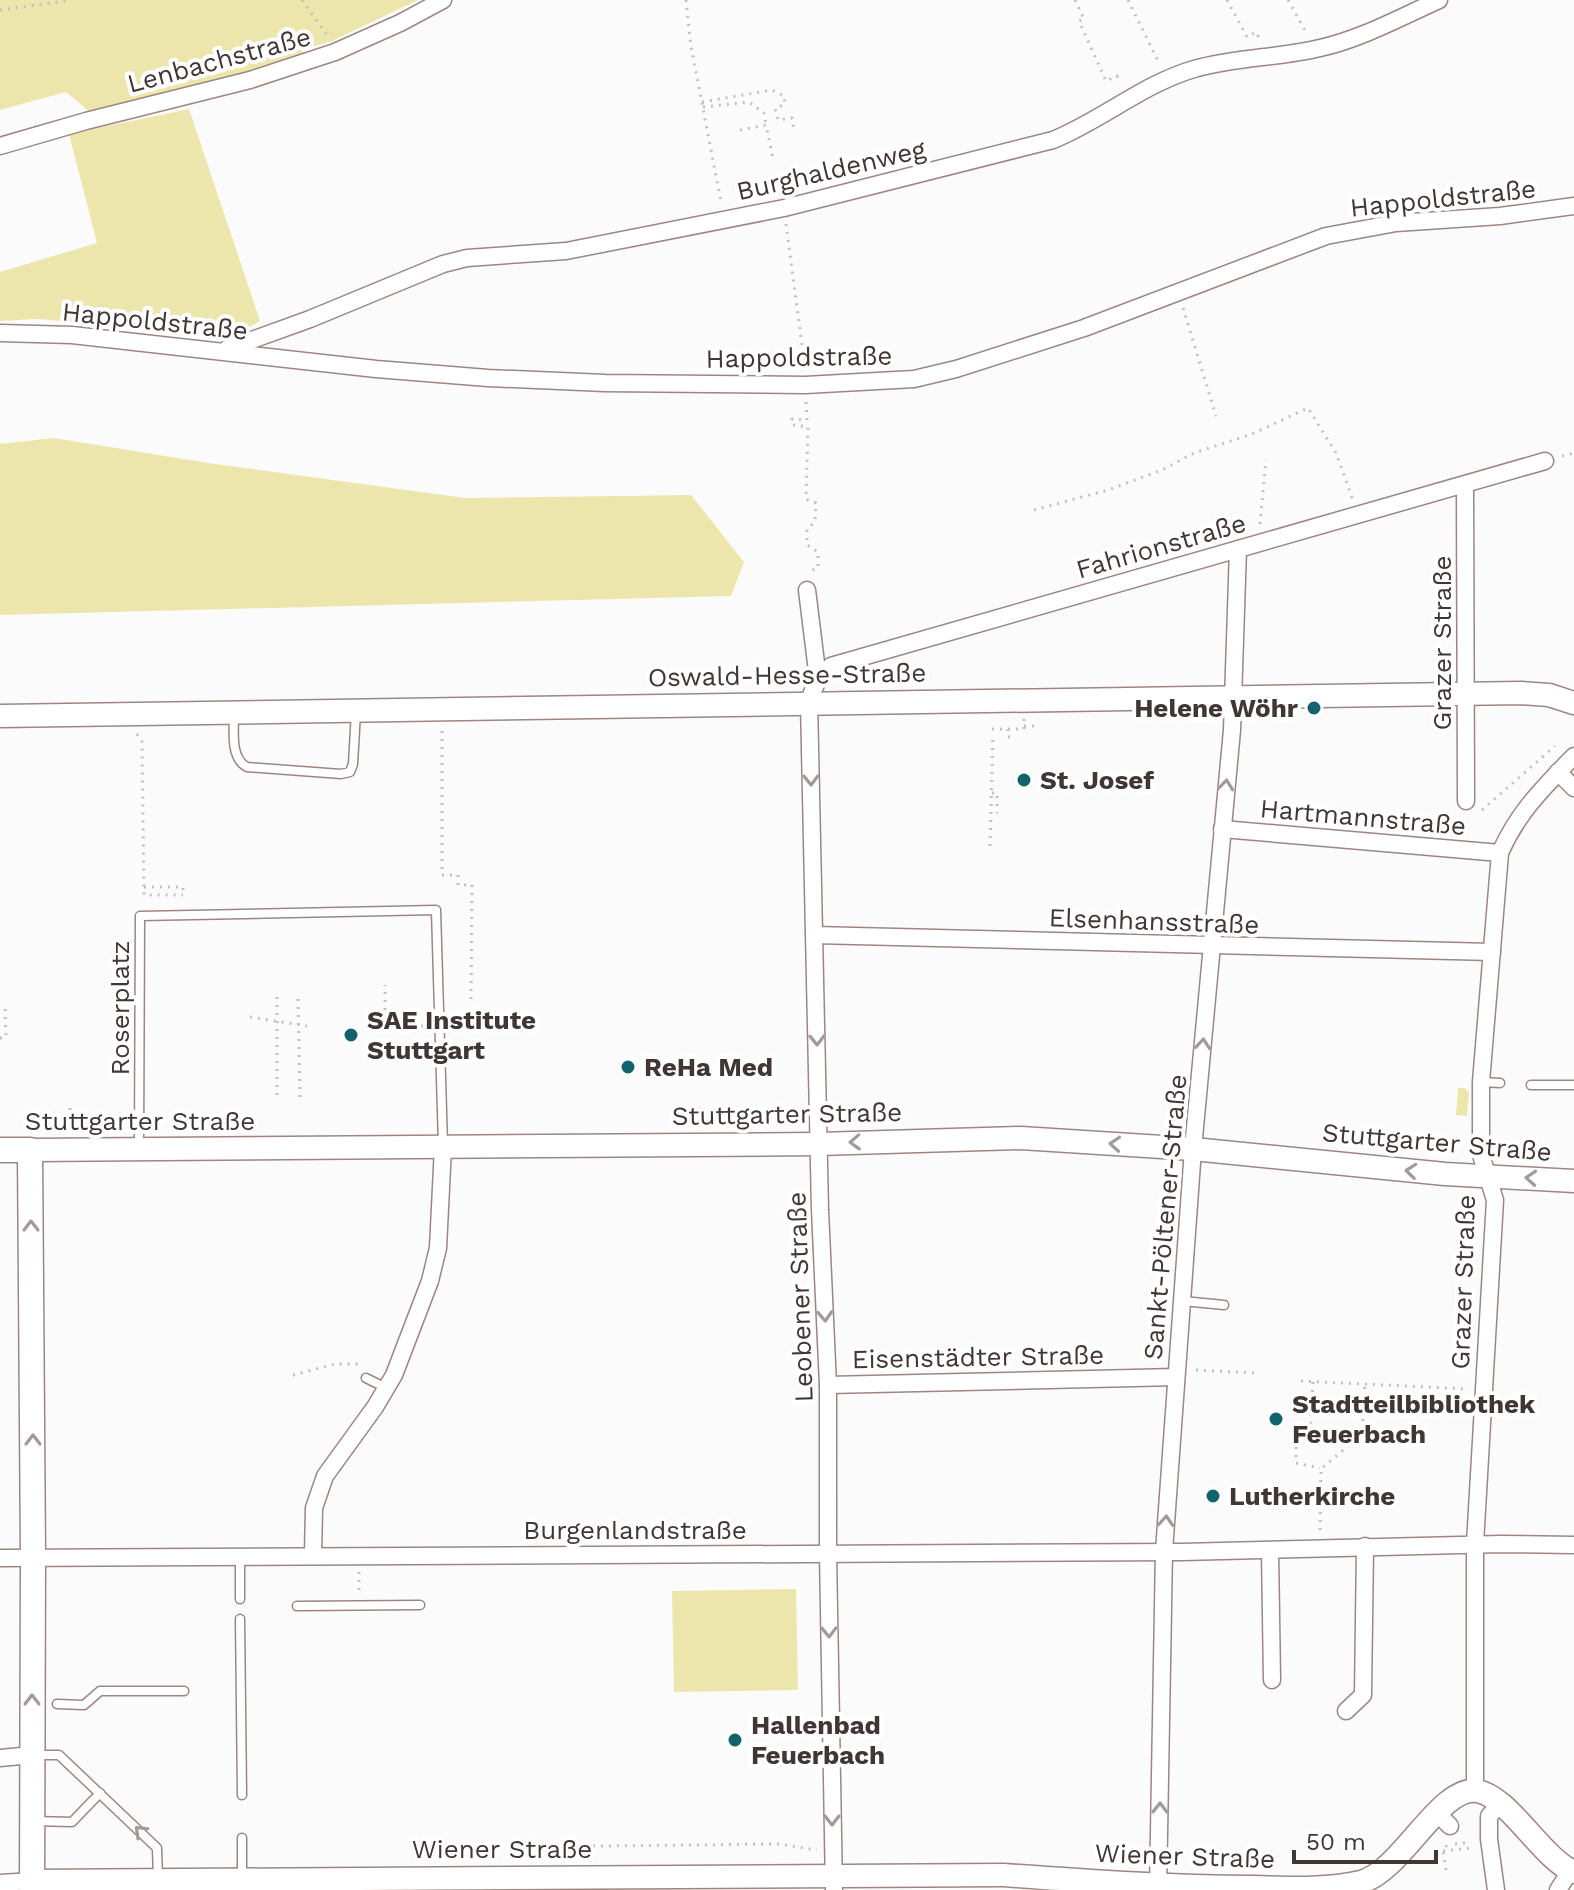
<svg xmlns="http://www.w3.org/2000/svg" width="1574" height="1890" font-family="'Work Sans',sans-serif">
<rect width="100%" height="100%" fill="#fbfbfb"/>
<g fill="#ece6ac">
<path d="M0 0H418L332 41 300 50 310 56 211 85 91 113 66 92 0 110Z"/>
<path d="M189 109 260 321 233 336 38 319 0 321V272L97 243 69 134Z"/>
<path d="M53 438 215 464 465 498 691 495 744 562 731 596 0 615V444Z"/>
<path d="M1458 1088H1465L1469 1093 1467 1116 1456 1115Z"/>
<path d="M796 1589 798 1690 674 1692 672 1591Z"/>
</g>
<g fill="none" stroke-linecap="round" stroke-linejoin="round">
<g stroke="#9e8680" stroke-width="11">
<g id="lane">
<path d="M234 713C234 731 230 758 247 767L341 774 350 772 353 764 356 712"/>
<path d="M1481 1082 1500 1083"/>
<path d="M1531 1085H1574"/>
<path d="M139 1148 140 916 436 910 443 1145"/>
<path d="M1183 1301 1224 1305"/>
<path d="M366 1378 386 1388"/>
<path d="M240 1556V1599"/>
<path d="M297 1606 420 1605"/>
<path d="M240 1619 242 1795"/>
<path d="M57 1704 84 1705 100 1691H184"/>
<path d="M35 1755H59L157 1848 158 1879"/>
<path d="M33 1821 72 1822 100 1793"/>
<path d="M242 1877V1838"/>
</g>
</g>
<g stroke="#9e8680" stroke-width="19">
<g id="street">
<path d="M0 146 86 121 250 80 335 52 400 23 443 0"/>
<path d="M0 333 72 335 376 369 488 378 605 383 805 385 914 379 956 369 1084 328 1326 236 1396 223 1500 216 1574 206"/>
<path d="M227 349 310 319 443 264 467 258 566 251 784 208 1053 140C1102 120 1143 84 1194 69 1236 57 1279 58 1320 48 1361 39 1401 17 1439 0"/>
<path d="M1465 486 1466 801"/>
<path d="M807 590 818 679"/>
<path d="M1558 772 1574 788"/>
<path d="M1222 829 1500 853"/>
<path d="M814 935 1492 952"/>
<path d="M828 1385 1176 1377"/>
<path d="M1270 1551 1272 1680"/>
<path d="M313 1554 314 1508 325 1476 375 1407 394 1375 430 1281 438 1248 443 1147"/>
<path d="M0 1558 1182 1552 1500 1544 1574 1545"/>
<path d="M1346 1711 1363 1695 1365 1546"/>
<path d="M0 1758 32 1755"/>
<path d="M1475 1790V1544L1495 1200 1481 1155V1082L1500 853C1518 812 1543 788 1574 756"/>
<path d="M1436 1812 1450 1826"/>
<path d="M0 1883 32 1881"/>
<path d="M834 1890 828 1554V1385L820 1210 809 702C813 686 820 677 831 666L1545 461"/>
<path d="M1158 1890 1164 1551 1193 1149 1232 730 1238 549"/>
<path d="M1496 1890 1489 1839V1816L1500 1804"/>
<path d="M1558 1890 1570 1871"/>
</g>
</g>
<g stroke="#9e8680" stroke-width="25">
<g id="secondary">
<path d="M0 716 1521 693 1549 695 1574 703"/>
<path d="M30 1150 819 1144 1021 1138 1193 1149 1445 1174 1574 1181"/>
<path d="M32 1881 1004 1875C1087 1881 1169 1887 1253 1887 1289 1888 1326 1890 1361 1882 1402 1871 1440 1785 1477 1791 1509 1796 1542 1859 1574 1872"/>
</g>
</g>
<g stroke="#9e8680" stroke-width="27">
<path id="primary" d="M0 1150H30L33 1557 32 1890"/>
</g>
<g stroke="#c3bfbf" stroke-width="3" stroke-dasharray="2 6" stroke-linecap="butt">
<path d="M302 0 327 35"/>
<path d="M686 0 691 46 721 202"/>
<path d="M1075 0 1084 19 1079 21 1106 81 1117 76 1120 83"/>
<path d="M1128 0 1159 63"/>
<path d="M1227 0 1247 37 1256 32 1258 36 1252 40"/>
<path d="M1288 0 1306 32"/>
<path d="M0 10 71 0"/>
<path d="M702 102 772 90 784 96 785 104 775 109 778 120 792 118 794 130"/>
<path d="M703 107 749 102 764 113 766 125"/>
<path d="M740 130 766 125 773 158"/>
<path d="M786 224 805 367"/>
<path d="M1183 308 1216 416"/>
<path d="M806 402 807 420 792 419V425L808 427 806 499 816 503 815 521 807 530V545L818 552V568L807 572"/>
<path d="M1562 456 1574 453"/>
<path d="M1034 510 1108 490 1162 470 1194 453 1252 434 1308 408 1336 453 1353 500"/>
<path d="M1260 524 1266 460"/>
<path d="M1024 719V734"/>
<path d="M1024 726H1035"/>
<path d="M992 729H1024"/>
<path d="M1008 729V737H1010"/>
<path d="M442 731V875H458V885H472L471 1002"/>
<path d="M137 734 142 742 144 895H183"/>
<path d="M992 793H997V813"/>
<path d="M1482 810 1555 746"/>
<path d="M990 846 993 734"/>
<path d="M144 887H183V896"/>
<path d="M298 999 300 1098"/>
<path d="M250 1017 307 1026"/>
<path d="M381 1026H426"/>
<path d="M385 1026V985"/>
<path d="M0 1038 6 1037 5 1008"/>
<path d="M277 1095V995"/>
<path d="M797 1107 799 1123"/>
<path d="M70 1108 71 1130"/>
<path d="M698 1125 699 1104"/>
<path d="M753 1126V1106"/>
<path d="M1196 1370 1256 1373"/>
<path d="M293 1375 335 1364H361"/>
<path d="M1301 1381 1468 1389"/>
<path d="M1313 1382 1310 1432 1296 1443V1463L1320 1468"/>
<path d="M527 1522 528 1538"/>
<path d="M1320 1530 1321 1469 1362 1434 1365 1385"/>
<path d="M359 1572V1592"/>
<path d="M1455 1844 1471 1842"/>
<path d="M513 1847 778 1844 817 1850"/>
<path d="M1443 1851 1472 1848"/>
<path d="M1446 1870 1443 1851 1447 1845"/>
</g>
<use href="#lane" stroke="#fff" stroke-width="8"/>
<use href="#street" stroke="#fff" stroke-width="16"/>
<use href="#secondary" stroke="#fff" stroke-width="22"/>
<use href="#primary" stroke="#fff" stroke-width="24"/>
</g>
<defs><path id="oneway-chevron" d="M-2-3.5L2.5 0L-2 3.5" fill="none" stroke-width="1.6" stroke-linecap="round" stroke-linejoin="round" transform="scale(2)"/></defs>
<g stroke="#a09a9a">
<use href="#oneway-chevron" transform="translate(811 780) rotate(89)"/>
<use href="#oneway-chevron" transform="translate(1226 785) rotate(-84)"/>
<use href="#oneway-chevron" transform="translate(817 1040) rotate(89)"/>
<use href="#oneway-chevron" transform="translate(1203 1044) rotate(-85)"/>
<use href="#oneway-chevron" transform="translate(855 1142) rotate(178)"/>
<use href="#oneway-chevron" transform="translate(1115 1144) rotate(-176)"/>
<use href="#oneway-chevron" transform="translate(1411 1171) rotate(-174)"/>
<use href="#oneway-chevron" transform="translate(1531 1178) rotate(-176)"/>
<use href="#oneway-chevron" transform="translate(31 1226) rotate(-90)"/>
<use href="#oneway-chevron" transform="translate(825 1316) rotate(87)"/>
<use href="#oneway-chevron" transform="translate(33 1440) rotate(-90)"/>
<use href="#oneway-chevron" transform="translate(1166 1521) rotate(-86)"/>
<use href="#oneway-chevron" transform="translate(829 1632) rotate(89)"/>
<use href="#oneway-chevron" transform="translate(32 1700) rotate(-90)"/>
<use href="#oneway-chevron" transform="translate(1160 1808) rotate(-89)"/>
<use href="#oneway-chevron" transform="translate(832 1820) rotate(90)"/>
<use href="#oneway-chevron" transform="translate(140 1831) rotate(-136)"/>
</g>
<g fill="#14626b" stroke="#fff" stroke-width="3">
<circle cx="1314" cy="708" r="8"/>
<circle cx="1024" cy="780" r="8"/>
<circle cx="351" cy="1035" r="8"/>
<circle cx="628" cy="1067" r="8"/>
<circle cx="1276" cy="1419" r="8"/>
<circle cx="1213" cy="1496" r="8"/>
<circle cx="735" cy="1740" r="8"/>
</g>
<g text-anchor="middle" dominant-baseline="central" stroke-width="8" stroke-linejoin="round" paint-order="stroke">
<g font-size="26" fill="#403634" stroke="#fff">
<text transform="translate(219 60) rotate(-15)">Lenbachstraße</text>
<text transform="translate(831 170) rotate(-13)">Burghaldenweg</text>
<text transform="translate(1443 198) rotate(-6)">Happoldstraße</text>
<text transform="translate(155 321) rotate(6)">Happoldstraße</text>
<text transform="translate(799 357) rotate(-1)">Happoldstraße</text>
<text transform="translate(1161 546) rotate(-16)">Fahrionstraße</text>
<text transform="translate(1442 643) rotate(-90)">Grazer Straße</text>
<text transform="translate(787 675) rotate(-1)">Oswald-Hesse-Straße</text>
<text transform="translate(1363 817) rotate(5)">Hartmannstraße</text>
<text transform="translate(1154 921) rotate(2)">Elsenhansstraße</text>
<text transform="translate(120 1008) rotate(-90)">Roserplatz</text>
<text transform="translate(787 1114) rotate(-1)">Stuttgarter Straße</text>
<text x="140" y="1121">Stuttgarter Straße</text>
<text transform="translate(1437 1142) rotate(5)">Stuttgarter Straße</text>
<text transform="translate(1165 1217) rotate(-85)">Sankt-Pöltener-Straße</text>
<text transform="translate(1463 1282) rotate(-88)">Grazer Straße</text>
<text transform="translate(800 1297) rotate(-92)">Leobener Straße</text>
<text transform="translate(978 1357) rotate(-1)">Eisenstädter Straße</text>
<text x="635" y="1530">Burgenlandstraße</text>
<text x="502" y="1849">Wiener Straße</text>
<text transform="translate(1185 1856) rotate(2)">Wiener Straße</text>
</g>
<g font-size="26" font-weight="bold" fill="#403634" stroke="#fff" text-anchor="start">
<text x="1298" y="708" text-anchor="end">Helene Wöhr</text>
<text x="1040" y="780">St. Josef</text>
<text x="367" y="1020">SAE Institute<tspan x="367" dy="30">Stuttgart</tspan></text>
<text x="644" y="1067">ReHa Med</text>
<text x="1292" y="1404">Stadtteilbibliothek<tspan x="1292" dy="30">Feuerbach</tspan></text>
<text x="1229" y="1496">Lutherkirche</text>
<text x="751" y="1725">Hallenbad<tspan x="751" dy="30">Feuerbach</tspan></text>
</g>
</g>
<path d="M1294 1850v12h142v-12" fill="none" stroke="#403634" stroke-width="4"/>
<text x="1306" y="1850" font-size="24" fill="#403634" stroke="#ffffff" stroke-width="6" paint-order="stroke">50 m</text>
</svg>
